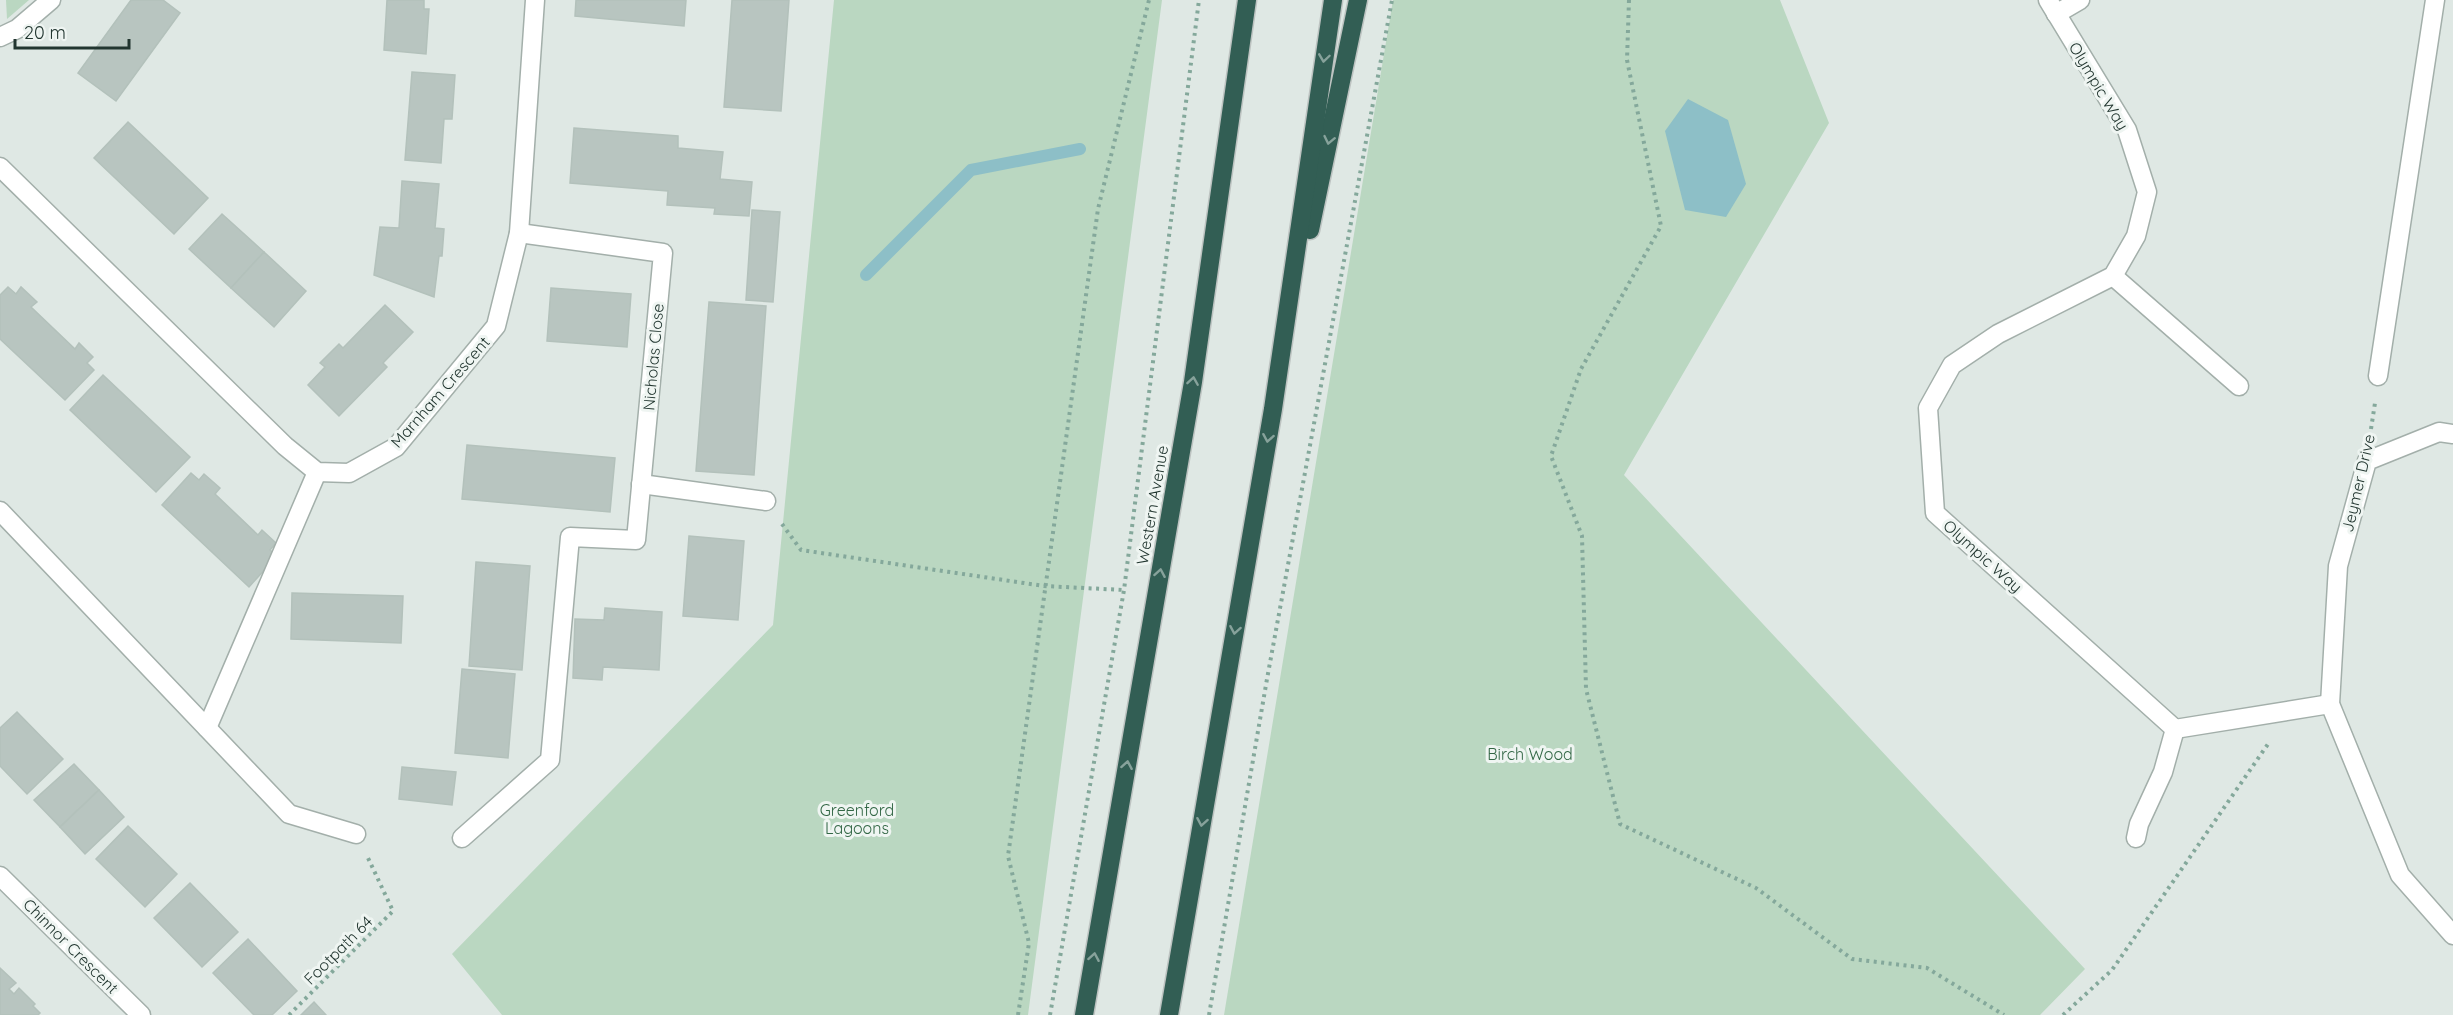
<svg xmlns="http://www.w3.org/2000/svg" width="2453" height="1015" font-family="Quicksand,sans-serif">
<rect width="100%" height="100%" fill="#dfe8e4"/>
<g fill="#bad7c1">
<path d="M6 0H29L7 19Z"/>
<path d="M834 0H1162L1028 1015H502L452 954 773 625Z"/>
<path d="M1393 0H1780L1829 123 1624 475 2085 969 2040 1015H1224Z"/>
</g>
<path fill="#8dbfc7" d="M1688 99 1728 120 1746 184 1726 217 1685 210 1665 131Z"/>
<g fill="none" stroke-linecap="round" stroke-linejoin="round">
<path stroke="#8dbfc7" stroke-width="12" d="M866 275 971 170 1080 149"/>
</g>
<g fill="#b8c5c0" stroke="#b3c1bb" stroke-width="1.5">
<path d="M131 0H163L180 13 116 101 78 73Z"/>
<path d="M387 0H424V9H429L426 54 384 50Z"/>
<path d="M576 0H686L684 26 575 16Z"/>
<path d="M732 0H789L781 111 724 107Z"/>
<path d="M412 72 455 75 452 119H444L441 163 405 160Z"/>
<path d="M128 122 208 198 174 234 94 158Z"/>
<path d="M574 128 678 136V148L723 152 720 179 752 182 749 216 714 214 715 208 667 205 668 191 570 183Z"/>
<path d="M402 181 439 184 435 228 444 229 442 256H439L434 297 374 275 380 227 399 228Z"/>
<path d="M752 210 780 212 773 302 746 300Z"/>
<path d="M222 214 264 252 231 288 189 249Z"/>
<path d="M264 252 306 291 274 327 231 288Z"/>
<path d="M8 287 16 294 21 287 37 302 31 307 75 349 79 343 93 357 87 363 94 370 65 400 0 339V295Z"/>
<path d="M551 288 631 294 627 347 547 341Z"/>
<path d="M709 302 766 306 754 475 696 471Z"/>
<path d="M385 305 413 332 383 363 387 367 339 416 308 385 325 367 320 363 339 344 343 348Z"/>
<path d="M103 375 190 457 156 492 70 410Z"/>
<path d="M467 445 615 458 610 512 462 499Z"/>
<path d="M191 473 199 480 204 474 220 488 215 494 258 535 262 530 276 543 270 550 277 556 249 587 162 505Z"/>
<path d="M689 536 744 541 738 620 683 616Z"/>
<path d="M476 562 530 566 522 670 469 666Z"/>
<path d="M292 593 403 596 401 643 291 639Z"/>
<path d="M605 608 662 612 659 670 603 667 602 680 573 678 575 619 604 620Z"/>
<path d="M462 669 515 674 508 758 455 753Z"/>
<path d="M17 712 63 759 27 794 0 766V728Z"/>
<path d="M74 764 99 790 60 827 34 800Z"/>
<path d="M402 767 456 772 452 805 399 799Z"/>
<path d="M99 790 124 817 85 854 60 827Z"/>
<path d="M128 826 177 874 145 907 96 859Z"/>
<path d="M190 883 238 932 202 967 154 918Z"/>
<path d="M248 939 297 991 272 1015H254L213 973Z"/>
<path d="M0 968 16 983 9 989 14 994 19 988 35 1004 33 1006 40 1013 38 1015H0Z"/>
<path d="M314 1002 326 1015H301Z"/>
</g>
<g fill="none" stroke-linecap="round" stroke-linejoin="round">
<g stroke="#a3afaa" stroke-width="21">
<g id="minor">
<path d="M2048 0 2127 130 2147 192 2136 236 2113 276 1998 334 1952 365 1928 408 1935 513 2175 729 2330 704"/>
<path d="M2056 14 2080 0"/>
<path d="M0 37 17 29 51 0"/>
<path d="M0 167 285 446 317 472 349 473 396 447 496 326 519 233 535 0"/>
<path d="M2113 276 2239 386"/>
<path d="M2378 376 2435 0"/>
<path d="M2453 434 2439 432 2367 461 2338 566 2330 704 2400 875 2453 935"/>
<path d="M641 484 766 501"/>
<path d="M0 511 289 814 356 834"/>
<path d="M207 728 317 472"/>
<path d="M462 838 550 760 570 537 636 540 663 253 519 233"/>
<path d="M2136 838 2139 824 2163 772 2175 729"/>
<path d="M0 876 141 1015"/>
</g>
</g>
<g stroke="#bdc3c1" stroke-width="21">
<g id="highway">
<path d="M1310 230 1358 0"/>
<path d="M1084 1015 1193 382 1247 0"/>
<path d="M1169 1015 1273 409 1333 0"/>
</g>
</g>
<g stroke="#84a89b" stroke-width="4" stroke-dasharray="3 4.5" stroke-linecap="butt">
<path d="M1629 0 1627 60 1661 226 1581 369 1551 456 1582 536 1586 689 1620 824 1756 888 1852 959 1927 968 2004 1015"/>
<path d="M2371 429 2375 403"/>
<path d="M782 524 801 550 1044 586 1124 590"/>
<path d="M289 1015 393 911 368 858"/>
<path d="M1018 1015 1029 943 1008 856 1098 209 1149 0"/>
<path d="M1050 1015 1124 590 1199 0"/>
<path d="M1209 1015 1267 679 1392 0"/>
<path d="M2063 1015 2112 970 2268 744"/>
</g>
<use href="#minor" stroke="#fff" stroke-width="18"/>
<use href="#highway" stroke="#325e54" stroke-width="18"/>
</g>
<defs><path id="oneway-chevron" d="M-2-3.5L2.5 0L-2 3.5" fill="none" stroke-width="1.6" stroke-linecap="round" stroke-linejoin="round" transform="scale(1.5)"/></defs>
<g stroke="#87a29b">
<use href="#oneway-chevron" transform="translate(1324 58) rotate(98)"/>
<use href="#oneway-chevron" transform="translate(1329 140) rotate(102)"/>
<use href="#oneway-chevron" transform="translate(1193 381) rotate(-81)"/>
<use href="#oneway-chevron" transform="translate(1268 438) rotate(100)"/>
<use href="#oneway-chevron" transform="translate(1160 573) rotate(-80)"/>
<use href="#oneway-chevron" transform="translate(1235 630) rotate(100)"/>
<use href="#oneway-chevron" transform="translate(1127 765) rotate(-80)"/>
<use href="#oneway-chevron" transform="translate(1202 822) rotate(100)"/>
<use href="#oneway-chevron" transform="translate(1094 957) rotate(-80)"/>
</g>
<g text-anchor="middle" dominant-baseline="central" stroke-width="6" stroke-linejoin="round" paint-order="stroke">
<g font-size="16" fill="#223630" stroke="#eff5f2">
<text transform="translate(2099 86) rotate(59)">Olympic Way</text>
<text transform="translate(653 357) rotate(-85)">Nicholas Close</text>
<text transform="translate(440 392) rotate(-49)">Marnham Crescent</text>
<text transform="translate(2358 483) rotate(-77)">Jeymer Drive</text>
<text transform="translate(1152 505) rotate(-80)">Western Avenue</text>
<text transform="translate(1983 556) rotate(42)">Olympic Way</text>
<text transform="translate(71 946) rotate(45)">Chinnor Crescent</text>
<text transform="translate(338 950) rotate(-45)">Footpath 64</text>
</g>
<g font-size="16" fill="#326745" stroke="#eff5f2">
<text x="1530" y="754">Birch Wood</text>
<text x="857" y="810">Greenford<tspan x="857" dy="18">Lagoons</tspan></text>
</g>
</g>
<path d="M15 39v9h114v-9" fill="none" stroke="#223630" stroke-width="3"/>
<text x="24" y="39" font-size="18" fill="#223630" stroke="#eff5f2" stroke-width="4.5" paint-order="stroke">20 m</text>
</svg>
